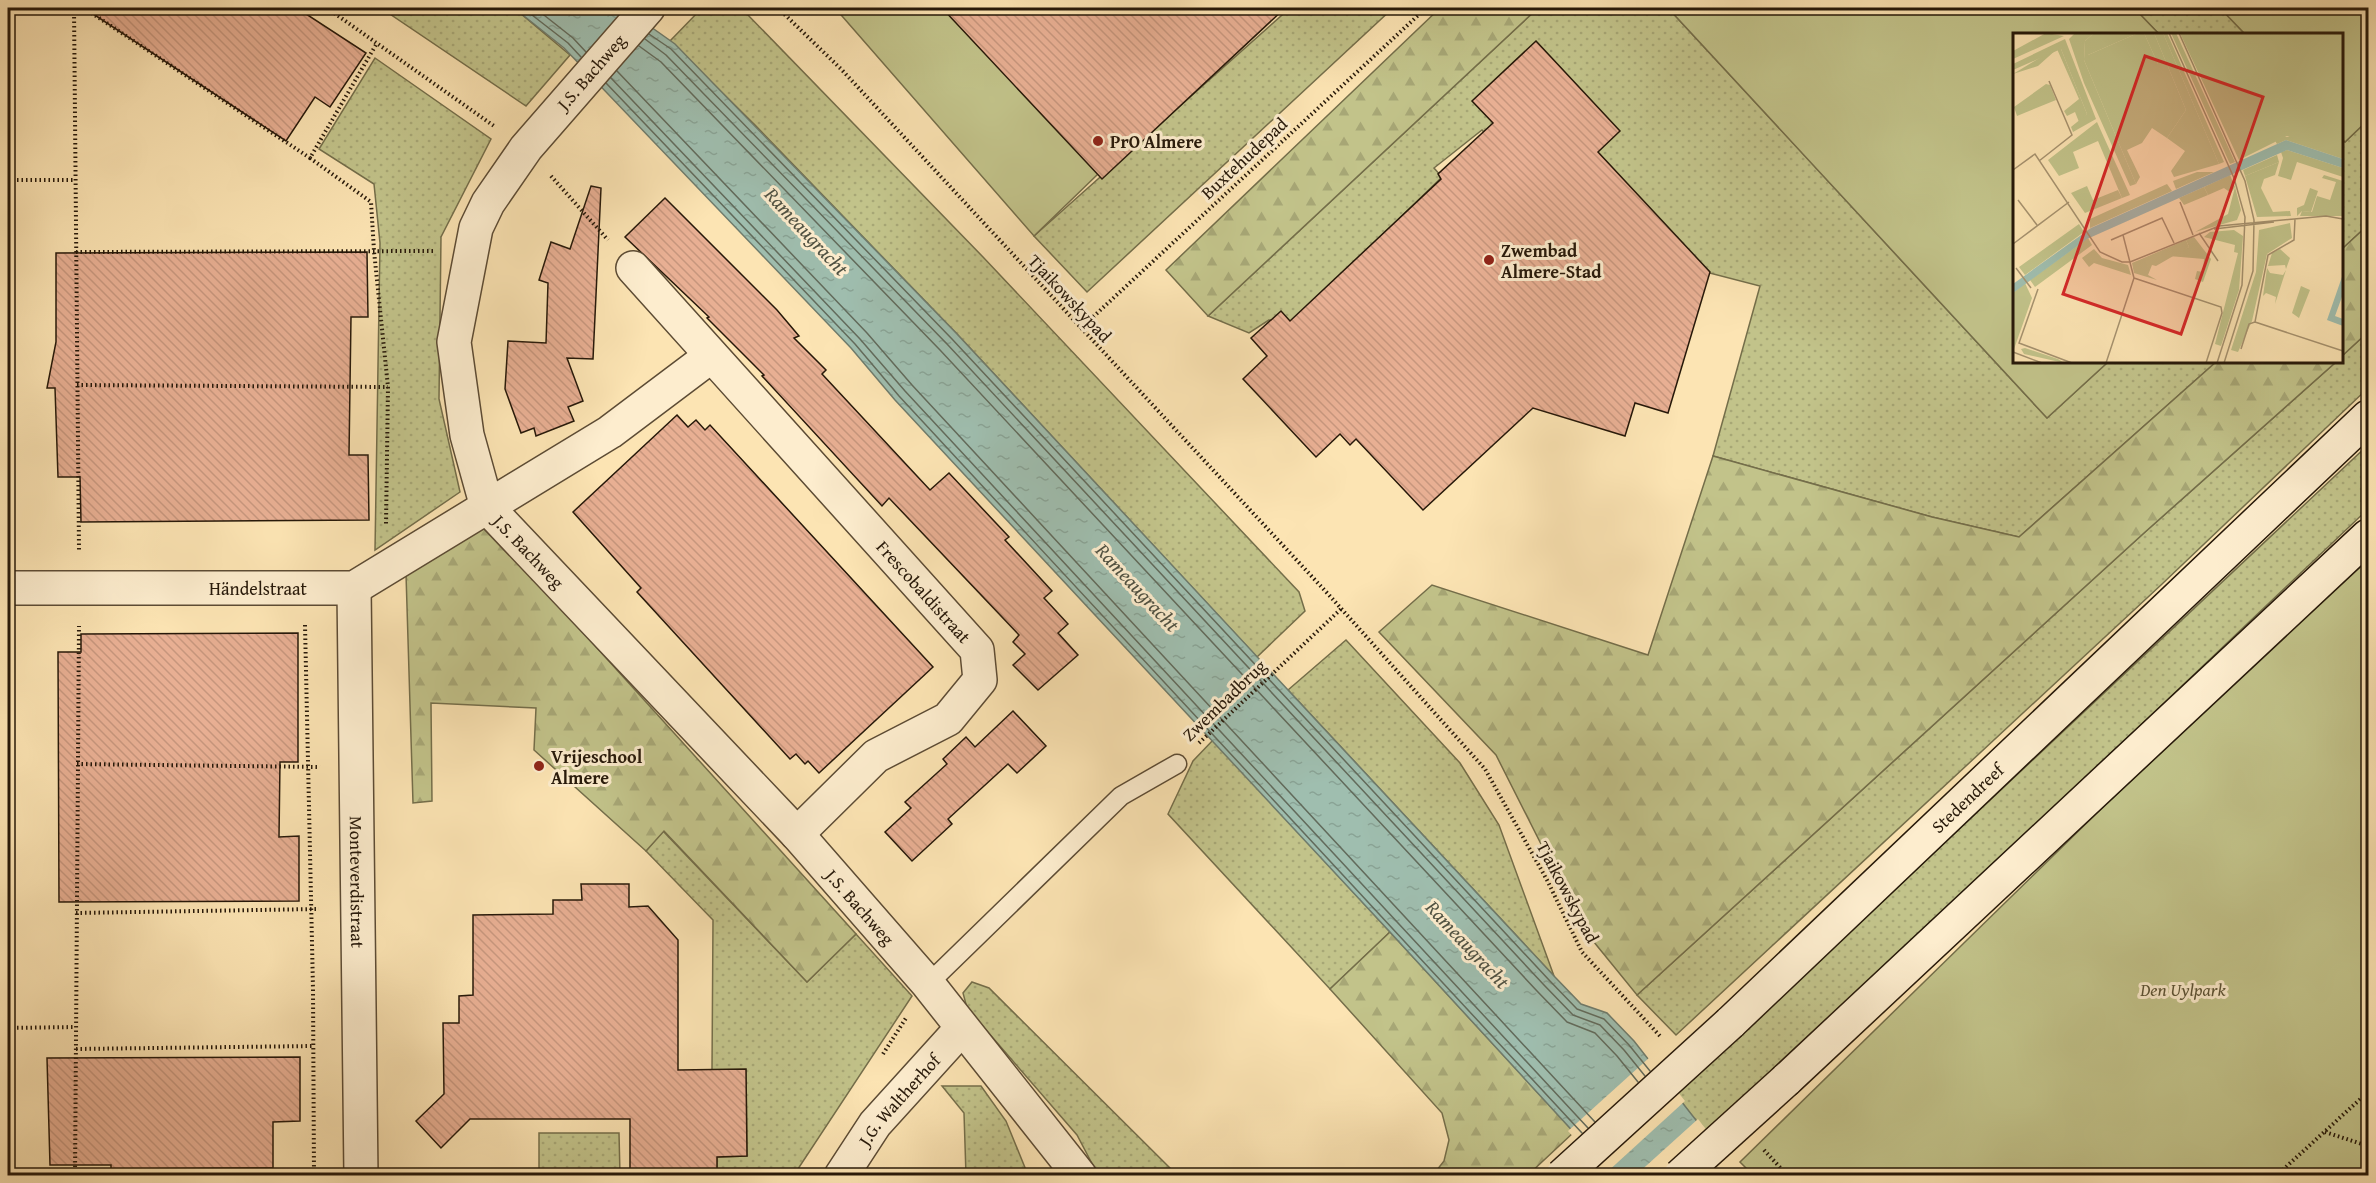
<svg xmlns="http://www.w3.org/2000/svg" width="2376" height="1183" font-family="'Gentium Book Plus',serif">
<defs>
<pattern id="grass-dots" width="8" height="8" patternUnits="userSpaceOnUse" patternTransform="scale(1.5)"><rect width="8" height="8" fill="#c2c38a"/><path d="M2 2h.1M6 6h.1" fill="none" stroke="#a7a776" stroke-width="1.8" stroke-linecap="round"/></pattern>
<pattern id="forest-firs" width="22" height="20" patternUnits="userSpaceOnUse" patternTransform="scale(1.5)"><rect width="22" height="20" fill="#c2c38a"/><path d="M5 1l3.5 6h-7zM16 11l3.5 6h-7z" fill="#a7a776"/></pattern>
<pattern id="water-ripples" width="26" height="14" patternUnits="userSpaceOnUse" patternTransform="scale(1.5)"><rect width="26" height="14" fill="#9fbeaf"/><path d="M2 4q2-2 4 0t4 0M15 11q2-2 4 0t4 0" fill="none" stroke="#89a395"/></pattern>
<pattern id="building-back-hatch" width="6" height="6" patternUnits="userSpaceOnUse" patternTransform="scale(1.5)"><rect width="6" height="6" fill="#e8af93"/><path d="M-1 5l2 2M0 0l6 6M5-1l2 2" fill="none" stroke="#c7967d"/></pattern>
</defs>
<rect width="100%" height="100%" fill="#fce4b3"/>
<filter id="stains"><feTurbulence type="fractalNoise" baseFrequency=".00333" numOctaves="4"/><feColorMatrix values="0 0 0 0 .2 0 0 0 0 .09 0 0 0 0 .02 0 0 0 .5 -.17"/></filter>
<radialGradient id="worn" r=".72"><stop offset=".6" stop-color="#630" stop-opacity="0"/><stop offset="1" stop-color="#630" stop-opacity=".3"/></radialGradient>
<g fill="url(#grass-dots)" stroke="#746e4a" stroke-width="1.5">
<path d="M381 8H514L570 55 526 106Z"/>
<path d="M702 8H738L747 14 983 257 1299 592 1305 611 1257 657 957 334 755 125 670 41Z"/>
<path d="M1290 8H1393L1087 292 1034 236Z"/>
<path d="M1538 8H1668L2047 418 2108 362H2216L2019 537 1932 517 1713 456 1760 286 1586 241 1482 130 1434 168 1442 177 1284 330 1269 320 1249 333 1208 316Z"/>
<path d="M2134 8H2220L2245 34H2159Z"/>
<path d="M375 58 491 139 441 237 439 399 460 492 375 550 380 243 374 184 319 149Z"/>
<path d="M2368 120V225L2342 249V139L2345 142Z"/>
<path d="M2368 332V388L2161 585 1676 1035 1637 995 2144 533 2336 362H2342V356Z"/>
<path d="M2368 445V509L1708 1137 1676 1095Z"/>
<path d="M1346 640 1460 763 1499 825 1554 976 1288 690Z"/>
<path d="M1213 740 1390 932 1330 989 1168 814 1193 761Z"/>
<path d="M663 831 807 982 856 934 912 996 794 1175H717V1157L747 1156 746 1070H712L713 920 646 851Z"/>
<path d="M972 982 989 988 1177 1175H1098L1077 1135 967 1008 963 993Z"/>
<path d="M942 1086H981L1006 1121 1028 1175H966L964 1113Z"/>
<path d="M539 1133H619L620 1175H539Z"/>
</g>
<g fill="url(#forest-firs)" stroke="#746e4a" stroke-width="1.5">
<path d="M1440 8H1538L1208 316 1166 270Z"/>
<path d="M2368 225V332L2342 356V249Z"/>
<path d="M2216 362H2336L2144 533 1637 995 1585 931 1496 755 1379 632 1432 585 1648 655 1713 456 1932 517 2019 537Z"/>
<path d="M483 522 856 934 807 982 664 831 646 851 534 750 536 708 431 703 432 801 413 803 406 574Z"/>
<path d="M1390 932 1574 1132 1528 1175H1433L1444 1161 1449 1140 1442 1113 1330 989Z"/>
</g>
<g fill="#c2c38a" stroke="#746e4a" stroke-width="1.5">
<path d="M835 8H945L1098 174 1034 236Z"/>
<path d="M1668 8H2134L2159 34H2014V362H2108L2047 418Z"/>
<path d="M2220 8H2368V120L2345 142 2342 139V34H2245Z"/>
<path d="M2368 558V1175L1754 1176 1740 1162 2101 809Z"/>
</g>
<path fill="url(#water-ripples)" stroke="#6f7c6d" stroke-width="1.5" d="M514 8H624L675 44 957 334 1554 976 1581 1004 1607 1013 1634 1041 1739 1175H1613L1390 932 895 400 851 348 564 48Z"/>
<g fill="#fce4b3">
<path d="M1650 1057 1685 1101 1606 1173 1568 1131Z"/>
<path d="M1698 1119 1737 1169 1729 1176 1636 1175Z"/>
</g>
<g fill="none" stroke-linecap="round" stroke-linejoin="round">
<g stroke="#626b5c" stroke-width="1.5">
<path d="M523 8 568 43 581 57"/>
<path d="M535 8 573 38 586 52"/>
<path d="M649 34 671 49 952 339 1549 980 1577 1009 1604 1019 1629 1045 1650 1071"/>
<path d="M645 39 666 55 947 344 1544 985 1573 1015 1600 1025 1624 1050 1645 1076"/>
<path d="M639 46 661 62 940 350 1537 991 1567 1022 1595 1033 1617 1056 1638 1082"/>
<path d="M617 71 867 333 912 385 1595 1122"/>
<path d="M611 78 860 339 905 391 1588 1128"/>
<path d="M606 83 855 344 899 396 1582 1133"/>
</g>
</g>
<g fill="url(#building-back-hatch)" stroke="#261809" stroke-width="1.5">
<path d="M84 8H297L366 53 330 107 315 97 286 141Z"/>
<path d="M942 8H1285L1102 179Z"/>
<path d="M1536 41 1620 131 1598 152 1710 272 1668 413 1635 403 1625 436 1533 408 1423 510 1356 439 1350 445 1340 434 1316 457 1243 379 1267 356 1251 338 1281 311 1290 321 1441 179 1438 174 1493 123 1472 101Z"/>
<path d="M591 186 601 188 593 359 567 358 583 401 568 407 574 421 536 436 534 428 521 433 505 389 508 341 546 343 548 283 539 280 551 242 570 249Z"/>
<path d="M665 198 777 310 799 336 794 338 826 370 822 374 930 490 949 473 1009 537 1005 540 1052 591 1044 598 1068 624 1058 633 1078 655 1038 690 1013 665 1025 654 1013 642 1019 635 889 498 882 506 762 376 764 375 707 318 709 317 625 237Z"/>
<path d="M367 252 368 317H351L349 455H368L369 520 81 522 80 477H58L55 388H47L56 342V253Z"/>
<path d="M677 415 688 427 696 420 705 430 710 425 933 667 819 773 808 761 805 764 796 754 790 759 637 592 641 588 573 512Z"/>
<path d="M298 633V762H280L279 837 299 836V901L59 902 58 652H81V634Z"/>
<path d="M1013 711 1046 746 1017 773 1008 764 948 819 952 824 912 861 885 832 911 808 905 802 947 764 943 759 966 737 975 747Z"/>
<path d="M581 884H629V907L648 906 678 940V1070L746 1069 747 1156 717 1157V1176H630V1119H470L441 1148 416 1121 444 1094 443 1023H459V996L473 995V915L553 914V900H582Z"/>
<path d="M300 1057V1121L273 1122V1168L111 1169V1165H50L47 1058Z"/>
</g>
<g fill="none" stroke-linecap="round" stroke-linejoin="round">
<g stroke="#5c4b34" stroke-width="21">
<path id="service" d="M928 984 1121 796 1177 764"/>
</g>
<g stroke="#5c4b34" stroke-width="36">
<g id="minor">
<path id="s1" d="M648 8 526 148 488 203 476 228 454 342 467 435 487 507 797 834 928 984 1080 1176"/>
<path id="s2" d="M633 268 977 650 980 680 948 719 876 756 797 834"/>
<path id="s3" d="M8 588H354L610 432 711 356"/>
<path id="s4" d="M354 588 361 1176"/>
<path id="s5" d="M841 1176 875 1124 962 1028"/>
</g>
</g>
<g stroke="#261809" stroke-width="36">
<g id="secondary">
<path id="s6" d="M1730 1023 2368 417"/>
<path d="M1786 1080 2368 536"/>
</g>
</g>
<g stroke="#261809" stroke-width="4" stroke-dasharray="1.5 3" stroke-linecap="butt">
<path d="M74 8 79 550"/>
<path d="M84 8 310 158 377 43"/>
<path d="M327 8 494 126"/>
<path d="M778 8 841 69 1329 595 1485 769 1547 880 1582 952 1660 1036"/>
<path d="M310 158 371 202 374 251 388 387 386 524"/>
<path d="M551 176 608 240"/>
<path d="M8 180H75"/>
<path d="M76 252 434 251"/>
<path d="M1080 329 1426 8"/>
<path d="M77 385 388 387"/>
<path d="M305 625 313 989 314 1176"/>
<path d="M1199 743 1341 609"/>
<path d="M77 764 320 767"/>
<path d="M76 913 319 909"/>
<path d="M8 1028 75 1027"/>
<path d="M76 1049 313 1046"/>
<path d="M883 1054 906 1018"/>
<path d="M2325 1132 2368 1146"/>
<path d="M1764 1150 1788 1176"/>
<path d="M75 1176 79 626"/>
<path d="M2276 1176 2368 1092"/>
</g>
<use href="#service" stroke="#fdedce" stroke-width="18"/>
<use href="#minor" stroke="#fdedce" stroke-width="33"/>
<use href="#secondary" stroke="#fdedce" stroke-width="33"/>
<g stroke="#261809" stroke-width="36" stroke-linecap="butt">
<g id="secondary-bridge">
<path d="M1562 1176 1730 1023"/>
<path d="M1680 1176 1786 1080"/>
</g>
</g>
<use href="#secondary-bridge" stroke="#fdedce" stroke-width="33"/>
</g>
<g fill="#8f2418" stroke="#fdedce" stroke-width="2">
<circle cx="1098" cy="141" r="6"/>
<circle cx="1489" cy="260" r="6"/>
<circle cx="539" cy="766" r="6"/>
</g>
<g text-anchor="middle" dominant-baseline="central" stroke-width="6" stroke-linejoin="round" paint-order="stroke">
<g font-size="18" fill="#261809" stroke="#fdedce">
<text transform="translate(591 72) rotate(-49)">J.S. Bachweg</text>
<text transform="translate(1244 158) rotate(-43)">Buxtehudepad</text>
<text transform="translate(1070 298) rotate(47)">Tjaikowskypad</text>
<text stroke="none"><textPath href="#s1" startOffset="626">J.S. Bachweg</textPath></text>
<text stroke="none"><textPath href="#s3" startOffset="250">Händelstraat</textPath></text>
<text stroke="none"><textPath href="#s2" startOffset="435">Frescobaldistraat</textPath></text>
<text transform="translate(1224 700) rotate(-44)">Zwembadbrug</text>
<text stroke="none"><textPath href="#s6" startOffset="327">Stedendreef</textPath></text>
<text stroke="none"><textPath href="#s4" startOffset="294">Monteverdistraat</textPath></text>
<text transform="translate(1568 892) rotate(62)">Tjaikowskypad</text>
<text stroke="none"><textPath href="#s1" startOffset="1112">J.S. Bachweg</textPath></text>
<text stroke="none"><textPath href="#s5" startOffset="96">J.G. Waltherhof</textPath></text>
</g>
<g font-size="18" font-weight="bold" fill="#261809" stroke="#fdedce" text-anchor="start">
<text x="1110" y="141">PrO Almere</text>
<text x="1501" y="250">Zwembad<tspan x="1501" dy="21">Almere-Stad</tspan></text>
<text x="551" y="756">Vrijeschool<tspan x="551" dy="21">Almere</tspan></text>
</g>
<g font-size="18" font-style="italic" fill="#5d5436" stroke="#fdedce">
<text x="2183" y="989">Den Uylpark</text>
</g>
<g font-size="20" font-style="italic" fill="#505243" stroke="#fdedce">
<text transform="translate(807 231) rotate(47)">Rameaugracht</text>
<text transform="translate(1138 587) rotate(47)">Rameaugracht</text>
<text transform="translate(1468 944) rotate(47)">Rameaugracht</text>
</g>
</g>
<g transform="translate(2013 33)">
<rect width="330" height="330" fill="#fce4b3"/>
<path d="M33 0 51 3 0 26V18ZM81 0H125L75 22 145 31 131 0H141L173 77 154 105 139 95 129 110 114 117 127 144 123 151 71 27 72 8ZM150 0H154L211 129 206 131ZM158 0H163L222 129 217 131ZM43 15 48 16 74 81 66 91 58 94 66 89 62 79 54 83 51 78 66 66 44 16 25 33 0 41ZM33 51 37 52 43 67 4 83 1 74ZM84 89 117 162 109 165 85 108 60 119 66 135 46 143 35 127ZM260 104H330V126L273 107 264 111ZM274 117 330 135V144L284 129 278 147 265 143 270 125 268 119ZM264 122 266 129 232 143 230 137ZM184 139H201L163 156 160 148ZM311 142 330 148V183H287L289 178 299 179 304 163 317 167 323 149 309 145ZM154 151 159 158 77 195V186ZM191 154 195 162 171 172 166 165ZM222 154 228 177 224 187 182 199 215 181ZM277 190 279 205 254 221 239 288 225 319 218 317 243 239 246 197ZM66 191 71 199 12 242 6 234ZM221 197 230 203 226 257 208 313 202 311 225 220 221 219 222 212 191 204 197 199ZM181 204 198 226 190 249 182 246 184 238 190 239 191 226 156 223 176 214 173 207ZM75 205 79 212 22 254 17 247ZM81 216 89 225 115 232 118 242 81 230 76 234 69 225ZM267 216 277 225 273 236 272 232 255 233 259 220ZM254 235 257 240 270 242 273 237 262 271 263 264 253 260 250 263ZM12 250 19 265 1 316 0 260ZM288 253 297 257 286 285 279 280Z" fill="#c2c38a"/>
<path d="M62 0H81L72 8 71 27 123 151 117 153 71 50 56 6ZM141 0H150L206 131 161 144 158 138 172 118 154 105 173 77ZM52 6 83 86 60 99 58 94 74 81 48 16 0 37V31ZM266 129 262 142 251 146 248 155 260 179 277 178 278 183 244 184 232 143ZM217 142 222 154 218 160 211 155 195 162 191 154ZM297 155 305 158 298 179 289 178 284 183V175L291 172ZM173 207 176 214 143 233 139 232 135 242 144 247 121 240 119 230ZM12 315 45 326 51 330 11 321 8 316Z" fill="#c2c38a"/>
<path d="M125 0H131L145 31 90 55 75 22ZM167 0H330V124L274 103 226 127ZM147 37 162 70 107 94 93 61ZM74 153 80 167 105 157 109 165 72 180 58 160Z" fill="#c2c38a"/>
<path d="M273 107 330 126V135L274 117 74 206 0 260V251L78 195ZM330 241V261L322 283 330 286V293L314 287Z" fill="#9fbeaf"/>
<path fill="none" stroke="#a6926f" stroke-width="1.5" d="M156 0 221 145 232 184 229 252 204 330M166 0 232 148 241 187 240 238 211 330M26 128 59 102 36 48M0 137 22 121 87 219 109 229H117L206 193 313 183 330 186M5 167 24 192M167 169 180 202M201 196 261 189M186 200 205 228M98 207 149 185 161 210M0 211 56 169M3 235 18 255M121 245 208 274 209 280 193 330M25 256 6 310 59 330M242 289 330 318M228 316 236 291 242 289 255 222 281 207 282 186M0 319 29 330M93 330 121 245 110 202"/>
<path fill="#d62828" fill-opacity="0.15" stroke="#d62828" stroke-width="3" d="M132 23 250 64 168 301 50 261Z"/>
<rect width="330" height="330" fill="none" stroke="#261809" stroke-width="3"/>
</g>
<rect width="2376" height="1183" fill="none" stroke="#fce4b3" stroke-width="30"/>
<rect x="9" y="9" width="2358" height="1165" fill="none" stroke="#261809" stroke-width="3"/>
<rect x="15" y="15" width="2346" height="1153" fill="none" stroke="#261809" stroke-width="1.5"/>
<rect width="100%" height="100%" filter="url(#stains)"/>
<rect width="100%" height="100%" fill="url(#worn)"/>
</svg>
